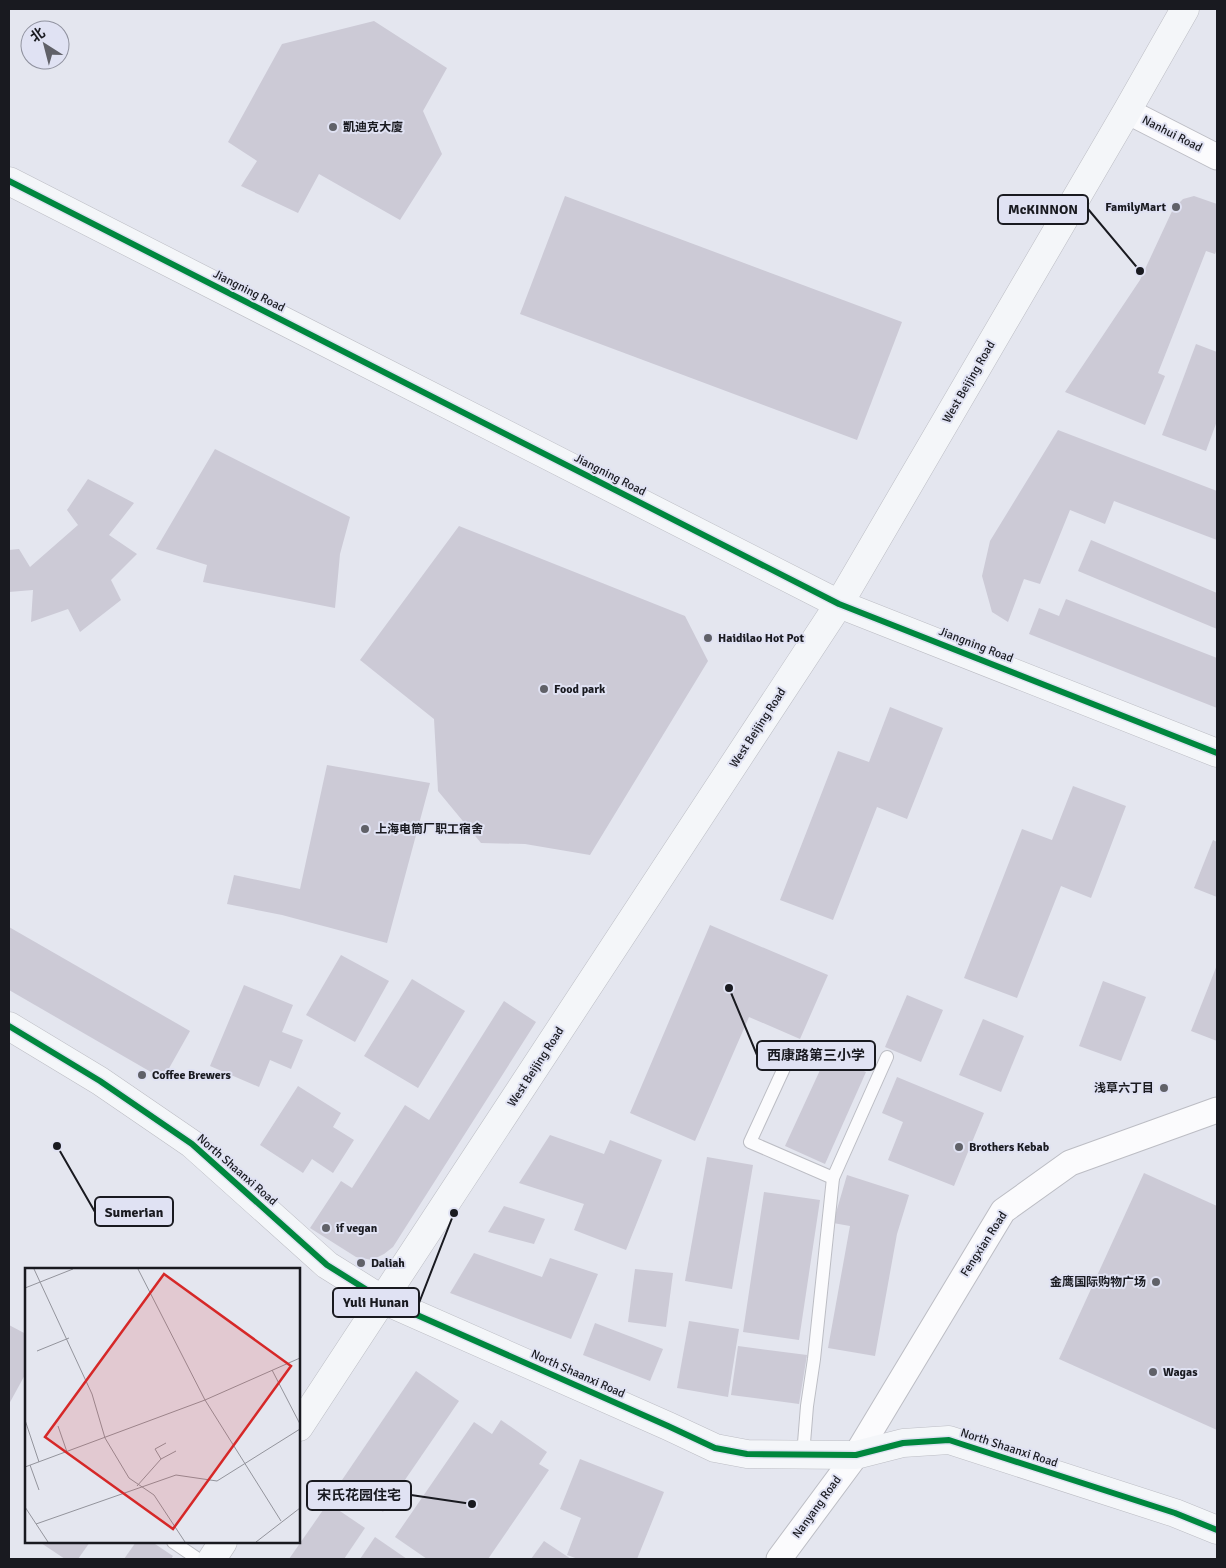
<svg xmlns="http://www.w3.org/2000/svg" width="1226" height="1568" font-family="Signika,'Noto Sans SC',sans-serif">
<rect width="100%" height="100%" fill="#e4e6ef"/>
<g fill="#cccad6">
<path d="M374 21 447 68 423 111 442 154 400 220 319 174 298 213 241 186 257 161 228 142 282 44Z"/>
<path d="M565 196 902 322 857 440 520 314Z"/>
<path d="M1194 196 1217 204V249L1215 254 1206 251 1158 373 1165 376 1145 425 1065 392 1140 280 1173 209 1183 199Z"/>
<path d="M1196 344 1217 352V421L1206 451 1162 435Z"/>
<path d="M1058 430 1217 491V540L1114 501 1105 524 1070 510 1040 584 1024 579 1008 622 992 612 982 576 990 541Z"/>
<path d="M215 449 350 517 340 554 335 608 203 582 207 565 156 549Z"/>
<path d="M88 479 134 503 109 535 137 554 111 580 121 600 80 632 68 609 31 622 33 590 9 592V550L19 549 30 567 78 525 67 510Z"/>
<path d="M459 526 685 616 708 661 590 855 525 844 481 843 438 791 434 719 360 660Z"/>
<path d="M1091 540 1217 593V629L1078 571Z"/>
<path d="M1066 599 1217 658V708L1029 634 1039 608 1059 616Z"/>
<path d="M890 707 943 728 907 819 877 807 833 920 780 900 838 751 869 762Z"/>
<path d="M327 765 430 783 387 943 282 915 227 904 234 875 300 889Z"/>
<path d="M1073 786 1126 806 1091 898 1061 886 1017 998 964 978 1022 829 1052 840Z"/>
<path d="M1213 840 1217 842V897L1194 888Z"/>
<path d="M710 925 828 975 800 1039 749 1017 695 1141 630 1113Z"/>
<path d="M9 927 190 1031 163 1079 9 990Z"/>
<path d="M341 955 389 981 355 1042 306 1015Z"/>
<path d="M1217 965V1041L1191 1031Z"/>
<path d="M412 979 465 1011 418 1088 364 1056Z"/>
<path d="M1103 981 1146 997 1121 1061 1079 1046Z"/>
<path d="M244 985 293 1005 282 1032 303 1040 291 1069 270 1060 259 1087 210 1066Z"/>
<path d="M907 995 943 1010 921 1062 885 1047Z"/>
<path d="M504 1001 536 1022 393 1247 384 1254 372 1260 356 1257 310 1228 341 1181 352 1188 405 1105 429 1120Z"/>
<path d="M983 1019 1024 1036 1001 1092 959 1075Z"/>
<path d="M827 1055 866 1072 825 1164 785 1146Z"/>
<path d="M897 1077 984 1113 954 1186 888 1160 903 1122 882 1113Z"/>
<path d="M298 1086 341 1113 333 1127 354 1140 333 1173 312 1159 303 1173 260 1145Z"/>
<path d="M550 1135 604 1154 610 1140 662 1160 626 1250 574 1230 584 1204 519 1183Z"/>
<path d="M707 1157 753 1165 732 1289 685 1281Z"/>
<path d="M1144 1173 1217 1206V1430L1059 1359Z"/>
<path d="M847 1175 909 1195 897 1234 875 1356 828 1348 850 1226 833 1223Z"/>
<path d="M764 1192 820 1200 799 1340 743 1332Z"/>
<path d="M504 1206 545 1219 534 1244 488 1232Z"/>
<path d="M474 1253 542 1277 550 1258 598 1274 571 1339 450 1293Z"/>
<path d="M635 1269 673 1273 666 1327 628 1322Z"/>
<path d="M689 1321 739 1329 728 1397 677 1388Z"/>
<path d="M595 1323 663 1349 650 1381 583 1355Z"/>
<path d="M9 1325 26 1334V1373L9 1404Z"/>
<path d="M738 1346 807 1355 799 1404 731 1395Z"/>
<path d="M416 1371 459 1401 383 1512 340 1483Z"/>
<path d="M501 1420 547 1452 539 1464 549 1470 488 1559H427L395 1537 474 1422 492 1434Z"/>
<path d="M580 1459 664 1492 637 1559H578L567 1555 581 1518 560 1509Z"/>
<path d="M328 1503 365 1528 344 1559H289Z"/>
<path d="M375 1537 407 1559H360Z"/>
<path d="M544 1541 571 1559H531Z"/>
<path d="M42 1542H90L78 1559H65L41 1543Z"/>
<path d="M136 1542H152L173 1556 171 1559H124Z"/>
</g>
<g fill="none" stroke-linecap="round" stroke-linejoin="round">
<g stroke="#bcbdc4" stroke-width="14">
<g id="lane">
<path d="M791 1053 750 1142 833 1178"/>
<path d="M803 1455 807 1406 814 1359 833 1178 887 1057"/>
<path d="M173 1542 198 1559"/>
</g>
</g>
<g stroke="#bcbdc4" stroke-width="27">
<g id="street">
<path d="M1127 111 1217 157"/>
<path d="M779 1559 856 1455 1003 1211 1070 1163 1217 1110"/>
</g>
</g>
<g stroke="#bcbdc4" stroke-width="29">
<g id="secondary">
<path d="M9 181 839 604 1217 753"/>
<path d="M9 1026 100 1081 192 1144 327 1265 383 1300 668 1426 715 1448 747 1454 856 1455 903 1443 949 1440 1175 1513 1217 1530"/>
<path d="M299 1427 839 604 1127 111 1185 9"/>
<path d="M212 1559 223 1542"/>
</g>
</g>
<use href="#lane" stroke="#fbfbfd" stroke-width="12"/>
<use href="#street" stroke="#fbfbfd" stroke-width="25"/>
<use href="#secondary" stroke="#f4f6f9" stroke-width="28"/>
<g stroke="#e0e2f3" stroke-width="9">
<g id="cycleway">
<path d="M9 181 839 604 1217 753"/>
<path d="M9 1026 100 1081 192 1144 327 1265 383 1300 668 1426 715 1448 747 1454 856 1455 903 1443 949 1440 1175 1513 1217 1530"/>
</g>
</g>
<use href="#cycleway" stroke="#00873e" stroke-width="6"/>
</g>
<g fill="#606168" stroke="#e0e2f3" stroke-width="2">
<circle cx="333" cy="127" r="5"/>
<circle cx="1176" cy="207" r="5"/>
<circle cx="708" cy="638" r="5"/>
<circle cx="544" cy="689" r="5"/>
<circle cx="365" cy="829" r="5"/>
<circle cx="142" cy="1075" r="5"/>
<circle cx="1164" cy="1088" r="5"/>
<circle cx="959" cy="1147" r="5"/>
<circle cx="326" cy="1228" r="5"/>
<circle cx="361" cy="1263" r="5"/>
<circle cx="1156" cy="1282" r="5"/>
<circle cx="1153" cy="1372" r="5"/>
</g>
<g text-anchor="middle" dominant-baseline="central" stroke-width="4" stroke-linejoin="round" paint-order="stroke">
<g font-size="12" font-weight="bold" fill="#191a20" stroke="#e0e2f3" text-anchor="start">
<text x="343" y="127">凱迪克大廈</text>
<text x="1166" y="207" text-anchor="end">FamilyMart</text>
<text x="718" y="638">Haidilao Hot Pot</text>
<text x="554" y="689">Food park</text>
<text x="375" y="829">上海电筒厂职工宿舍</text>
<text x="152" y="1075">Coffee Brewers</text>
<text x="1154" y="1088" text-anchor="end">浅草六丁目</text>
<text x="969" y="1147">Brothers Kebab</text>
<text x="336" y="1228">if vegan</text>
<text x="371" y="1263">Daliah</text>
<text x="1146" y="1282" text-anchor="end">金鹰国际购物广场</text>
<text x="1163" y="1372">Wagas</text>
</g>
<g font-size="12" fill="#191a20" stroke="#e0e2f3">
<text transform="translate(1172 134) rotate(27)">Nanhui Road</text>
<text transform="translate(249 291) rotate(27)">Jiangning Road</text>
<text transform="translate(969 382) rotate(-60)">West Beijing Road</text>
<text transform="translate(610 475) rotate(27)">Jiangning Road</text>
<text transform="translate(976 645) rotate(21)">Jiangning Road</text>
<text transform="translate(758 728) rotate(-57)">West Beijing Road</text>
<text transform="translate(536 1067) rotate(-57)">West Beijing Road</text>
<text transform="translate(237 1170) rotate(41)">North Shaanxi Road</text>
<text transform="translate(984 1244) rotate(-57)">Fengxian Road</text>
<text transform="translate(578 1374) rotate(24)">North Shaanxi Road</text>
<text transform="translate(1009 1448) rotate(18)">North Shaanxi Road</text>
<text transform="translate(817 1507) rotate(-54)">Nanyang Road</text>
</g>
</g>
<g transform="translate(25 1268)">
<rect width="275" height="275" fill="#e4e6ef"/>
<path fill="none" stroke="#93949c" stroke-width="1" d="M9 1 67 126 80 170 104 210 129 227 160 274M113 1 180 132 256 253M0 20 48 1M12 83 44 70M247 102 275 156M0 152 14 194M33 158 42 184M136 191 130 181 141 175M5 197 14 222M0 199 180 132 275 90M112 218 136 191 151 183M0 239 23 274M11 256 151 207 192 213 275 161M231 274 275 240"/>
<path fill="#d62828" fill-opacity="0.15" stroke="#d62828" stroke-width="2.5" d="M139 6 266 98 148 261 20 169Z"/>
<rect width="275" height="275" fill="none" stroke="#191a20" stroke-width="2.5"/>
</g>
<path fill="none" stroke="#191a20" stroke-width="2" d="M1140 271L1088 209M729 988L757 1055M57 1146L95 1212M454 1213L419 1303M472 1504L411 1495"/>
<g fill="#191a20" stroke="#e0e2f3" stroke-width="2">
<circle cx="1140" cy="271" r="5"/>
<circle cx="729" cy="988" r="5"/>
<circle cx="57" cy="1146" r="5"/>
<circle cx="454" cy="1213" r="5"/>
<circle cx="472" cy="1504" r="5"/>
</g>
<g fill="#e0e2f3" stroke="#191a20" stroke-width="2">
<rect x="998" y="195" width="90" height="29" rx="5"/>
<rect x="757" y="1041" width="118" height="29" rx="5"/>
<rect x="95" y="1197" width="78" height="29" rx="5"/>
<rect x="333" y="1288" width="86" height="29" rx="5"/>
<rect x="307" y="1481" width="104" height="29" rx="5"/>
</g>
<g font-size="14" text-anchor="middle" font-weight="bold" fill="#191a20">
<text x="1043" y="214">McKINNON</text>
<text x="816" y="1060">西康路第三小学</text>
<text x="134" y="1217">Sumerian</text>
<text x="376" y="1307">Yuli Hunan</text>
<text x="359" y="1500">宋氏花园住宅</text>
</g>
<rect width="1226" height="1568" fill="none" stroke="#191a20" stroke-width="20"/>
<g transform="translate(45 45) rotate(324)"><circle r="24" fill="#e0e2f3" stroke="#90929f"/>
<path d="M0-4L9 19L0 12L-9 19Z" fill="#606168"/>
<text y="-8" font-size="14" font-weight="bold" text-anchor="middle" fill="#191a20">北</text>
</g>
</svg>
